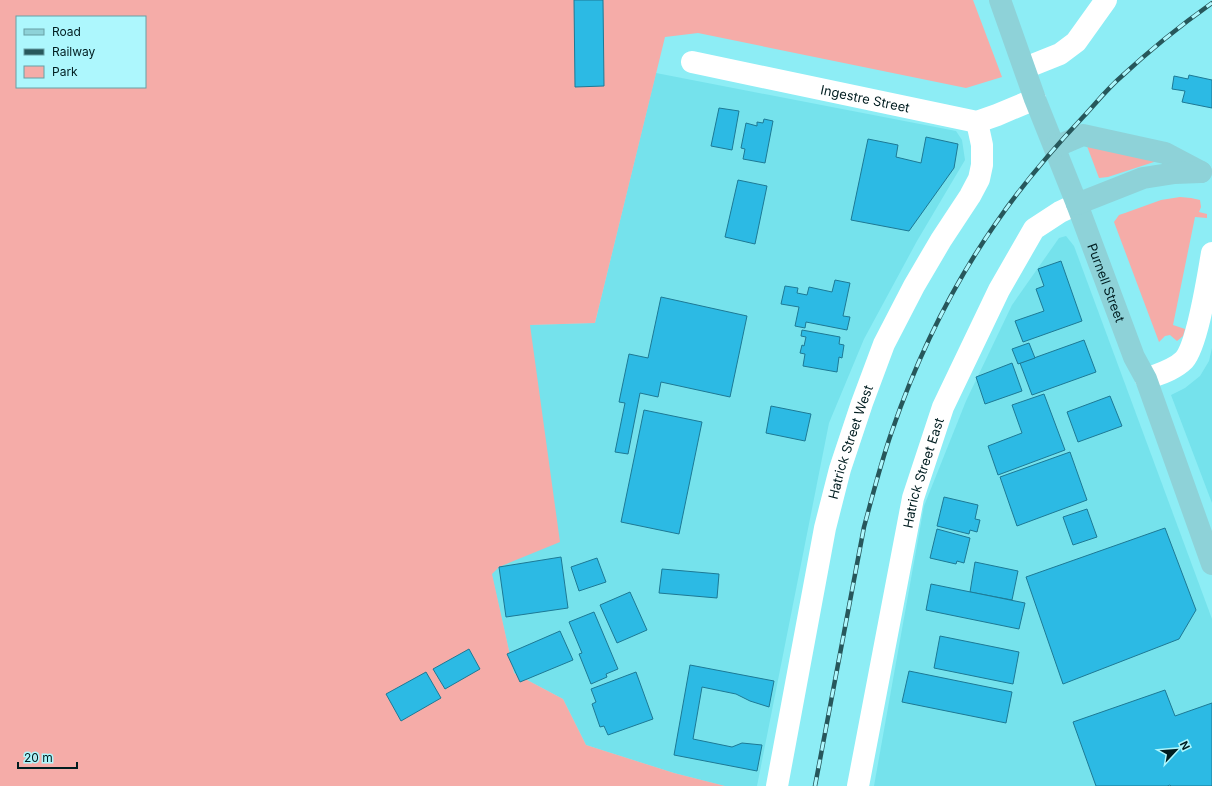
<svg xmlns="http://www.w3.org/2000/svg" width="1212" height="786" font-family="Inter,sans-serif">
<rect width="100%" height="100%" fill="#8dedf5"/>
<g fill="#75e2ec">
<path d="M656 73 956 131 962 140 965 160 917 241 864 339 829 423 757 786H725L674 773 586 745 563 699 514 673 488 558 528 325 595 323Z"/>
<path d="M1066 236 1074 246 1212 619V786H874L924 506 966 401 1012 305 1059 238Z"/>
<path d="M1212 348V503L1171 395 1185 388 1200 376 1209 361Z"/>
</g>
<g fill="#f5aca8" fill-rule="evenodd">
<path d="M0 0H973L1002 77 966 88 698 33 665 37 595 323 530 325 560 542 499 567 492 574 514 673 563 699 586 745 674 773 725 786H0ZM17 17H145V87H17Z"/>
<path d="M1087 146 1157 161 1108 177 1099 178Z"/>
<path d="M1180 197 1191 198 1200 200 1201 207 1199 212 1207 214V218L1195 217 1173 325 1185 329 1183 336 1177 341 1170 335 1165 336 1159 342 1114 222 1119 215 1125 213 1161 200Z"/>
</g>
<g fill="#2cbae4" stroke="#1d7995">
<path d="M574 0H603L604 86 575 87Z"/>
<path d="M1189 75 1212 80V108L1182 102 1185 91 1172 89 1174 76 1188 79Z"/>
<path d="M719 108 739 111 732 150 711 146Z"/>
<path d="M764 119 773 121 765 163 743 159 745 149 741 148 746 123 757 126V122L763 123Z"/>
<path d="M926 137 958 144 954 168 909 231 851 220 868 139 898 145 896 157 921 163Z"/>
<path d="M738 180 767 186 755 244 725 237Z"/>
<path d="M1061 261 1082 321 1023 342 1015 321 1044 311 1036 289 1044 286 1038 269Z"/>
<path d="M835 280 850 283 843 316 850 317 847 330 806 322 805 328 795 326 799 307 781 304 785 286 798 288 797 293 807 295 809 287 832 292Z"/>
<path d="M661 297 747 316 730 397 661 382 658 397 640 393 628 454 615 452 625 403 619 402 629 354 648 358Z"/>
<path d="M802 330 840 337 839 344 844 345 842 358 839 357 837 372 803 366 805 354 800 353 802 345 804 346 806 337 801 336Z"/>
<path d="M1084 340 1096 372 1032 395 1020 363Z"/>
<path d="M1029 343 1035 358 1018 364 1012 349Z"/>
<path d="M1012 363 1022 391 985 404 976 377Z"/>
<path d="M1044 394 1065 450 998 475 988 446 1022 433 1012 405Z"/>
<path d="M1110 396 1122 426 1078 442 1067 412Z"/>
<path d="M771 406 811 414 805 441 766 433Z"/>
<path d="M644 410 702 422 679 534 621 522Z"/>
<path d="M1070 452 1087 500 1017 526 1000 477Z"/>
<path d="M944 497 978 505 975 519 980 520 977 532 970 530 969 534 937 526Z"/>
<path d="M1087 509 1097 537 1073 545 1063 517Z"/>
<path d="M1165 528 1196 610 1179 639 1063 684 1026 577Z"/>
<path d="M937 529 970 538 964 563 957 561 956 564 930 558Z"/>
<path d="M561 557 568 608 506 617 499 567Z"/>
<path d="M597 558 606 582 579 591 571 567Z"/>
<path d="M975 562 1018 571 1012 600 970 592Z"/>
<path d="M662 569 719 574 717 598 659 593Z"/>
<path d="M931 584 1025 603 1019 629 926 610Z"/>
<path d="M630 592 647 630 617 643 600 605Z"/>
<path d="M594 612 618 669 606 674 607 677 591 684 579 654 582 653 569 622Z"/>
<path d="M560 631 573 660 520 682 507 654Z"/>
<path d="M940 636 1019 652 1013 684 934 668Z"/>
<path d="M469 649 480 669 445 689 433 669Z"/>
<path d="M690 665 774 681 769 707 750 701 736 694 702 687 693 739 732 747 742 743 762 745 757 771 674 755Z"/>
<path d="M909 671 1012 692 1006 723 902 702Z"/>
<path d="M426 672 441 698 401 721 386 694Z"/>
<path d="M636 672 653 719 608 735 604 726 600 727 592 704 596 702 591 689Z"/>
<path d="M1165 690 1175 716 1212 703V786H1171L1170 785 1167 786H1096L1073 722Z"/>
</g>
<g fill="none" stroke-linecap="round" stroke-linejoin="round">
<g stroke="#fff" stroke-width="22">
<path id="s1" d="M692 62 977 122 997 115 1035 99"/>
<path d="M1025 68 1060 54 1076 42 1106 0"/>
<path d="M1146 379C1159 374 1174 370 1184 360 1198 344 1208 275 1212 253"/>
<path id="s2" d="M777 786 825 528 840 469 862 403 884 344 914 286 941 240 970 196 979 179 982 165V145L977 122"/>
<path id="s3" d="M858 786 913 498 943 407 999 290 1034 229 1060 212 1077 204"/>
</g>
<g stroke="#8ed2d8" stroke-width="22">
<path id="s4" d="M1000 0 1035 99 1077 204 1134 357 1146 379 1212 564"/>
<path d="M1055 147 1083 135 1165 153 1201 172"/>
<path d="M1077 204 1143 178 1175 173 1201 172"/>
</g>
<g stroke="#27575b" stroke-width="4.5">
<path id="rail" d="M815 786 864 527C873 494 881 462 892 431 917 358 952 286 996 223 1022 185 1052 150 1084 116 1096 103 1108 88 1122 76 1150 50 1181 25 1212 3"/>
</g>
<use href="#rail" stroke="#adf7fd" stroke-width="3" stroke-dasharray="9" stroke-linecap="butt"/>
</g>
<g text-anchor="middle" dominant-baseline="central" stroke-width="3" stroke-linejoin="round" paint-order="stroke">
<g font-size="13" fill="#001d20" stroke="#adf7fd">
<text stroke="none"><textPath href="#s1" startOffset="177">Ingestre Street</textPath></text>
<text stroke="none"><textPath href="#s4" startOffset="302">Purnell Street</textPath></text>
<text stroke="none"><textPath href="#s2" startOffset="352">Hatrick Street West</textPath></text>
<text stroke="none"><textPath href="#s3" startOffset="320">Hatrick Street East</textPath></text>
</g>
</g>
<rect x="16" y="16" width="130" height="72" fill="#adf7fd" stroke="#68a0a5"/>
<rect x="24" y="29" width="20" height="6" fill="#8ed2d8" stroke="#68a0a5"/>
<text x="52" y="36" font-size="12" fill="#001d20">Road</text>
<rect x="24" y="49" width="20" height="6" fill="#27575b" stroke="#68a0a5"/>
<text x="52" y="56" font-size="12" fill="#001d20">Railway</text>
<rect x="24" y="66" width="20" height="12" fill="#f5aca8" stroke="#68a0a5"/>
<text x="52" y="76" font-size="12" fill="#001d20">Park</text>
<g transform="translate(1176 750) rotate(64)" stroke="#adf7fd" stroke-width="3" paint-order="stroke">
<path d="M0-3L7 15L0 10L-7 15Z" fill="#001d20"/>
<text y="-6" font-size="11" font-weight="bold" text-anchor="middle" fill="#001d20">N</text>
</g>
<path d="M18 762v6h59v-6" fill="none" stroke="#001d20" stroke-width="2"/>
<text x="24" y="762" font-size="12" fill="#001d20" stroke="#adf7fd" stroke-width="3" paint-order="stroke">20 m</text>
</svg>
